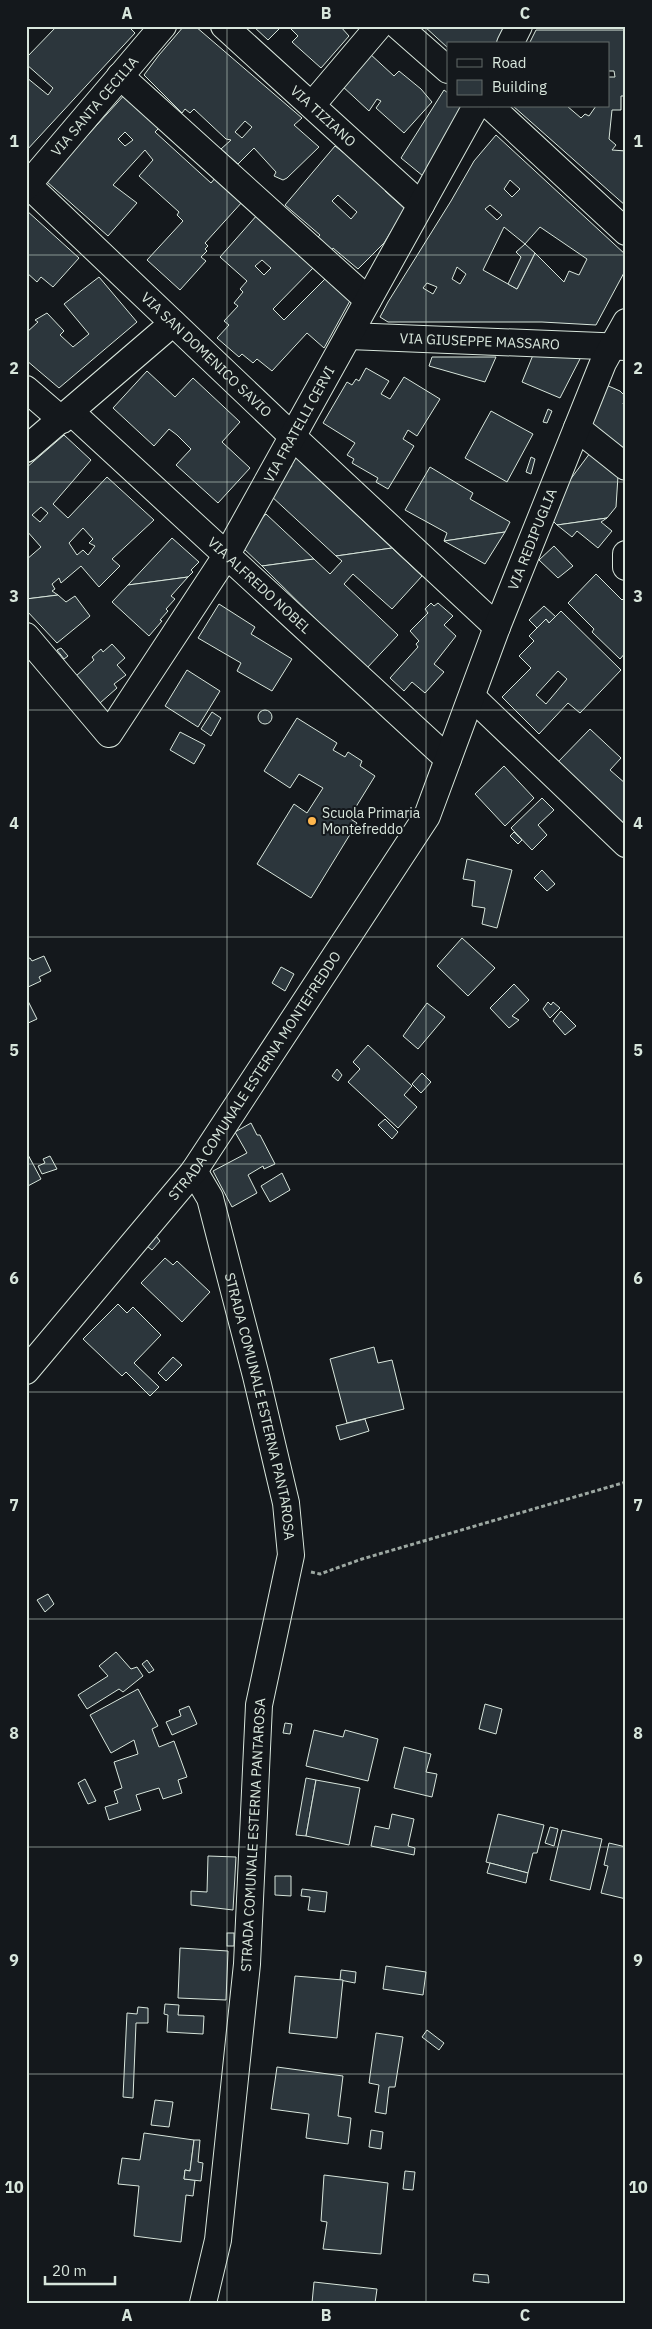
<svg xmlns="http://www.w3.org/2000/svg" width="652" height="2329" font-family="'IBM Plex Sans',sans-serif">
<rect width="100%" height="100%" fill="#14181c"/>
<g fill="#2c363c" stroke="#d8e6dc" fill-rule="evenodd">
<path d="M57 26H128L135 33 26 151V77L48 95 53 88 26 64V58Z"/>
<path d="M184 26H195L302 118 294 125 319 147 287 178 283 180 274 176 276 172 254 148 238 164 221 149 231 140 226 139 194 109 190 113 185 109 182 113 144 75 159 55ZM245 121 252 127 242 138 235 132Z"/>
<path d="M253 26H282L268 40Z"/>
<path d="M288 26H340L349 36 321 68 292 42 298 36Z"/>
<path d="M424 26H506L497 44H448V48Z"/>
<path d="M536 30H626V96H621V110H612L609 139 616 145 612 150 626 151V206L513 106H567L581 118 585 114 589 116 596 106H608V77H615L614 71H608V44H529Z"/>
<path d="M369 53 394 76 399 71 421 89 432 102 404 133 376 108 381 101 377 99 369 111 341 85Z"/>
<path d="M444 90 448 93V106H462L423 176 401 158Z"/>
<path d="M127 92 163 124 155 132 211 183 216 177 243 201 205 243 208 246 205 249 207 251 201 257 206 261 180 290 147 260 183 221 177 215 179 212 139 176 153 160 145 150 113 185 137 203 108 236 46 181ZM125 132 133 140 125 146 118 139Z"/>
<path d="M496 135 626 255V269L596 325 542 322H388L380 317 388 302 451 201 474 161ZM510 180 520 189 512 197 504 189ZM490 205 502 215 497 220 485 209ZM504 227 525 244 540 227 587 259 579 275 569 271 564 282 535 253 517 289 483 270ZM457 267 466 274 460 284 452 279ZM427 283 437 287 433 294 423 288Z"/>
<path d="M335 146 388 187 385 191 405 209 384 243 358 269 333 248 332 250 317 238 320 235 285 205ZM338 195 357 212 351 219 332 201Z"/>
<path d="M26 210 79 258 53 287 41 277 37 282 26 272Z"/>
<path d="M258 214 315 266 273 309 284 320 327 277 351 299 324 348 307 333 272 371 257 359 253 363 242 354 239 357 217 338 229 325 224 321 238 306 234 303 243 292 240 289 247 281 220 257ZM262 260 271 268 264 275 255 266Z"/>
<path d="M525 244 535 253 517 289 508 284 521 257 516 252Z"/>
<path d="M99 277 137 322 59 388 26 360V333L38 322 35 320 47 313 64 331 60 335 73 347 89 334 64 304Z"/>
<path d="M533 355H582L560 398 522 382Z"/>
<path d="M432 357H496L485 382 429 366Z"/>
<path d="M366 368 389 381 381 394 390 399 404 377 440 399 417 436 408 430 403 439 414 446 388 489 376 482 378 478 352 463 354 459 347 455 355 443 323 423 347 382 352 385 356 379 359 381Z"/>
<path d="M147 371 175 397 193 378 240 422 222 442 250 468 218 503 176 465 191 449 177 435 169 429 154 446 113 408Z"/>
<path d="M604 384 620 391 626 397 623 404 626 407V455L586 418Z"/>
<path d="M548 409 552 411 547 423 543 422Z"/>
<path d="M491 411 533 434 507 482 465 458Z"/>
<path d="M64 435 91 460 53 504 68 518 107 477 154 520 112 559 120 566 99 587 81 566 61 583 59 578 52 584 55 589 52 591 58 595 26 599V560L41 547 26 530V468ZM41 507 48 513 40 522 32 515ZM83 528 93 539 89 543 95 546 88 555 83 550 77 555 69 543Z"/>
<path d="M590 453 618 476 616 507 607 518 557 525 550 518 567 484Z"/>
<path d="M295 457 392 548 336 556 270 495 282 483 279 481 292 466 290 463Z"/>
<path d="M531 457 535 459 531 474 526 472Z"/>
<path d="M430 467 473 493 470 499 510 522 505 532 444 541 447 533 405 510Z"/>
<path d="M266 514 314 559 262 566 242 547 255 532 252 529Z"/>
<path d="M607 518 601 522 612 531 598 548 577 531 572 537 557 525Z"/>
<path d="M505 532 485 564 444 541Z"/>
<path d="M172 538 199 562 191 570 193 572 188 577 128 585Z"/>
<path d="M554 546 573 566 558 578 539 560Z"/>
<path d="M392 548 422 576 392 609 353 574 344 584 398 635 366 669 262 566 314 559 330 574 342 561 336 556Z"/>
<path d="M596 574 622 600 626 596V652L620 659 592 632 594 629 568 603Z"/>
<path d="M188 577 171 596 175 599 166 609 168 611 160 620 162 621 149 636 112 602 128 585Z"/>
<path d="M58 595 66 602 75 596 90 616 57 643 26 610V599Z"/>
<path d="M431 603 434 606 438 603 453 616 444 625 456 636 434 664 444 672 425 693 412 682 404 691 390 678 418 647 416 644 419 641 410 631 428 613 425 609Z"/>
<path d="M219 604 255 627 251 634 292 659 272 691 237 671 241 663 198 638Z"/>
<path d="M544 606 556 617 549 623 546 619 537 628 529 620Z"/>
<path d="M561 611 621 670 580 713 568 703 539 734 502 697 531 668 519 656 534 641 529 636 546 619 549 623ZM558 671 567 679 546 704 536 695Z"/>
<path d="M112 644 125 658 117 665 126 675 114 684 117 688 100 703 76 676 94 660 92 657 101 649 103 652Z"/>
<path d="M61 648 68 656 64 659 57 650Z"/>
<path d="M187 670 220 691 198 727 165 706Z"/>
<circle cx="265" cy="717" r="7"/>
<path d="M212 712 221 718 211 736 201 729Z"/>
<path d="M297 718 337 743 333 750 345 757 348 752 362 761 360 766 375 776 349 818 357 823 311 898 257 864 294 804 307 813 323 788 299 774 290 788 264 771Z"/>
<path d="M590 729 621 758 610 770 626 784V828L556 764Z"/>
<path d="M180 732 205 745 194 764 170 750Z"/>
<path d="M504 766 534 798 505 826 475 794Z"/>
<path d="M542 798 554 810 538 825 547 835 532 850 511 828Z"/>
<path d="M514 832 522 840 518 844 510 836Z"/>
<path d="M467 859 512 870 497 928 482 924 485 908 472 906 475 881 463 879Z"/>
<path d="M542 870 555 884 547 891 534 878Z"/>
<path d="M462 938 495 968 468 996 437 966Z"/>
<path d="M44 956 51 971 39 977 41 981 26 988V959L30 958 32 961Z"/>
<path d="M281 967 294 974 285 991 272 983Z"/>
<path d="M514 984 529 1000 512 1016 519 1020 509 1028 490 1008Z"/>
<path d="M26 997 37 1019 26 1024Z"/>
<path d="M548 1002 551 1005 553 1002 560 1008 550 1018 543 1009Z"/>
<path d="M427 1003 445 1017 418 1049 403 1036Z"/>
<path d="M561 1011 576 1026 565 1035 553 1021Z"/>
<path d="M368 1045 412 1086 404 1095 417 1107 398 1128 348 1082 360 1069 353 1062Z"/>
<path d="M337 1069 342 1075 338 1081 332 1076Z"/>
<path d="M422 1073 431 1082 421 1093 412 1084Z"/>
<path d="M385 1119 398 1132 392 1139 378 1125Z"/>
<path d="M251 1123 257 1135H260L275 1164 264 1169 263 1166 248 1175 257 1193 232 1207 213 1171 247 1153 235 1132Z"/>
<path d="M26 1151 41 1179 26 1187Z"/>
<path d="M50 1156 57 1169 42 1174 38 1166 45 1163 43 1159Z"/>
<path d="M282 1173 290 1190 270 1202 261 1186Z"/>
<path d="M156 1236 160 1241 152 1250 147 1246Z"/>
<path d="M165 1258 173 1265 177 1261 210 1292 182 1322 141 1283Z"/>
<path d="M118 1304 127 1313 133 1307 161 1335 134 1363 159 1387 150 1396 126 1372 122 1376 83 1339Z"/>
<path d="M374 1347 378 1363 392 1360 404 1409 347 1423 330 1359Z"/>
<path d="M173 1357 182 1365 166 1381 158 1373Z"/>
<path d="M365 1419 369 1431 340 1440 336 1426Z"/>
<path d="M48 1594 54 1604 45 1612 37 1600Z"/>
<path d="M116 1652 131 1669 137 1667 143 1676 123 1692 119 1689 87 1709 78 1695 108 1676 99 1666Z"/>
<path d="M147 1660 154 1670 149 1673 142 1664Z"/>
<path d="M138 1689 158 1726 152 1729 159 1747 174 1741 187 1777 178 1780 182 1793 163 1799 159 1788 136 1795 141 1810 109 1820 105 1807 118 1803 114 1791 122 1788 114 1762 138 1754 134 1740 111 1753 90 1715Z"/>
<path d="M485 1704 502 1709 496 1734 479 1729Z"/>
<path d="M189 1706 197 1724 172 1735 166 1722 181 1716 179 1710Z"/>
<path d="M285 1723 292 1724 290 1734 283 1733Z"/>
<path d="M314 1730 343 1737 345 1730 378 1739 368 1781 306 1766Z"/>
<path d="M404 1747 431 1754 426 1772 437 1774 432 1797 394 1788Z"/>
<path d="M306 1778 316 1780 306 1836 296 1835Z"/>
<path d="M85 1779 96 1801 88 1804 78 1783Z"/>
<path d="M316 1780 360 1788 349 1845 306 1836Z"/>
<path d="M392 1814 414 1819 408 1846 415 1848 414 1855 371 1846 375 1826 389 1829Z"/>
<path d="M498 1814 544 1825 537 1853H533L528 1873 486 1862Z"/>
<path d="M550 1827 558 1829 554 1846 545 1843Z"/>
<path d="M562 1830 602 1839 590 1890 550 1880Z"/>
<path d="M609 1843 626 1847V1899L601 1893 608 1866 604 1865Z"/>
<path d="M208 1856 236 1857 233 1910 191 1905V1891L207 1892Z"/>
<path d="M490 1863 528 1873 526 1883 487 1873Z"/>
<path d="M275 1876H291V1896L275 1895Z"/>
<path d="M302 1889 327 1892 325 1912 308 1910 310 1897 301 1896Z"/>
<rect x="227" y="1933" width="7" height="13"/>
<path d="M180 1948 228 1951 226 2000 178 1998Z"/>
<path d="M386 1966 426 1972 423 1995 383 1989Z"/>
<path d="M341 1970 356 1972 355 1983 340 1980Z"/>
<path d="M295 1976 343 1980 337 2038 289 2033Z"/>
<path d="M165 2004 179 2005 178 2015 204 2016 203 2034 167 2032 168 2015 164 2014Z"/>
<path d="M138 2007 148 2008V2023H136L133 2098 123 2097 127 2013 137 2014Z"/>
<path d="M427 2030 444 2043 439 2050 422 2037Z"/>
<path d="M376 2033 403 2037 395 2087H389L386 2114 375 2112 379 2085 369 2083Z"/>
<path d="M277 2067 343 2076 338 2116 351 2118 348 2144 306 2138 309 2114 271 2109Z"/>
<path d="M155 2100 173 2102 169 2127 151 2125Z"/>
<path d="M371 2130 383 2132 381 2149 369 2147Z"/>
<path d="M144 2133 194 2140 190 2171 185 2170 184 2179 195 2180 193 2196 186 2195 181 2242 134 2236 139 2186 118 2184 122 2158 140 2160Z"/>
<path d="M194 2140H200L198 2162 203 2163 201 2181 184 2179 185 2170 190 2171Z"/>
<path d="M405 2171 415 2172 413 2190 403 2189Z"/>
<path d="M324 2175 388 2183 381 2254 323 2249 327 2222 321 2221Z"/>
<path d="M474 2274 488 2275 489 2283 473 2281Z"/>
<path d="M314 2282 377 2289 375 2303H312Z"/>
</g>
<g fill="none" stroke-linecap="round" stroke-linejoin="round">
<g stroke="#d8e6dc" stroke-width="28">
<g id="minor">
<path id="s1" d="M224 26 421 205"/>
<path d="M398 26 448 70"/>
<path d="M510 44 519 26"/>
<path d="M120 76 368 300"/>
<path d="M312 105 379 26"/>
<path d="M490 106 626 232"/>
<path id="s2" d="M26 183 292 436 497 627"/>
<path id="s3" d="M26 187 163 26"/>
<path id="s4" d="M349 336 626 347"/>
<path d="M26 389 62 420"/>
<path id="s5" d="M71 412 448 759"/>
<path d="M577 428 626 467"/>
<path d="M26 449 173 323"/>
<path d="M626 554V567"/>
<path id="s6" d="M26 636 109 734 226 556 476 106"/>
<path d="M472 697 626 844"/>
<path id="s7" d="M194 1171 210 1198 256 1376 286 1503 291 1555 259 1705 247 1964 218 2240 203 2303"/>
<path id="s8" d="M26 1371 194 1171 427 816 497 627 603 363 626 322"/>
</g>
</g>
<path stroke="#9da8a2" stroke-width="3" stroke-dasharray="4 2.5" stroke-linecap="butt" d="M311 1572 320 1574 362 1559 626 1482"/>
<use href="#minor" stroke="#14181c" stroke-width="26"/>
</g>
<path fill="none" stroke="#d8e6dc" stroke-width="1" stroke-opacity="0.55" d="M227 26V2303M426 26V2303M26 255H626M26 482H626M26 710H626M26 937H626M26 1164H626M26 1392H626M26 1619H626M26 1847H626M26 2074H626"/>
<circle fill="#ffb74d" stroke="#14181c" stroke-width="2" cx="312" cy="821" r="5"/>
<g text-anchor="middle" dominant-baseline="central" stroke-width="4" stroke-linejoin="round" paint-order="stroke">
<g font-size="14" fill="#d8e6dc" stroke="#14181c">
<text stroke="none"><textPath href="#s3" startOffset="106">VIA SANTA CECILIA</textPath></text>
<text stroke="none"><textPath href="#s1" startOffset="134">VIA TIZIANO</textPath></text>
<text stroke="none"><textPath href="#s4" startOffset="131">VIA GIUSEPPE MASSARO</textPath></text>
<text stroke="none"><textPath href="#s2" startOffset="249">VIA SAN DOMENICO SAVIO</textPath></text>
<text stroke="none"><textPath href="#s6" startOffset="492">VIA FRATELLI CERVI</textPath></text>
<text stroke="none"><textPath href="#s8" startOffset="982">VIA REDIPUGLIA</textPath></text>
<text stroke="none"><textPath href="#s5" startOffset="256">VIA ALFREDO NOBEL</textPath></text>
<text stroke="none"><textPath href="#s8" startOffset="374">STRADA COMUNALE ESTERNA MONTEFREDDO</textPath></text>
<text stroke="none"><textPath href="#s7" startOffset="246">STRADA COMUNALE ESTERNA PANTAROSA</textPath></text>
<text transform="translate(253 1835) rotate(-87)">STRADA COMUNALE ESTERNA PANTAROSA</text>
</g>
<g font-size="14" fill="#d8e6dc" stroke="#14181c" text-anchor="start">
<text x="322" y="813">Scuola Primaria<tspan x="322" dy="16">Montefreddo</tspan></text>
</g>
</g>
<rect width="652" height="2329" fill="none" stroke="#14181c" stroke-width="55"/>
<rect x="447" y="42" width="162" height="65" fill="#14181c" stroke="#626a69"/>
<rect x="457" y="59" width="25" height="8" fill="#14181c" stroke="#626a69"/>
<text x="492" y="68" font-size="15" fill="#d8e6dc">Road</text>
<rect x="457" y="80" width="25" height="15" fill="#2c363c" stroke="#626a69"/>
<text x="492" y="92" font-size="15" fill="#d8e6dc">Building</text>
<path d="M45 2276v8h70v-8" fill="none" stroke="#d8e6dc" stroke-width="2.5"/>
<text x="52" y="2276" font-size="15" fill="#d8e6dc" stroke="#14181c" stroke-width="4" paint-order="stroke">20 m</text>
<rect x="28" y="28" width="596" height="2274" fill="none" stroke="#d8e6dc" stroke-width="2"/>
<g font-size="16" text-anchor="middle" font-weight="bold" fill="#d8e6dc">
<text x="127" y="19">A</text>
<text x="326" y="19">B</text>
<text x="525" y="19">C</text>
<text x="14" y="147">1</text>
<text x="638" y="147">1</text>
<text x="14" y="374">2</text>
<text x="638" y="374">2</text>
<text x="14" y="602">3</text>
<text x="638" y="602">3</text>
<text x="14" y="829">4</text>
<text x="638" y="829">4</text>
<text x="14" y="1056">5</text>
<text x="638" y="1056">5</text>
<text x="14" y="1284">6</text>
<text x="638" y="1284">6</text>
<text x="14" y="1511">7</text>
<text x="638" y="1511">7</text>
<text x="14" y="1739">8</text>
<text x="638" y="1739">8</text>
<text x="14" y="1966">9</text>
<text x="638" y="1966">9</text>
<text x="14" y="2193">10</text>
<text x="638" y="2193">10</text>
<text x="127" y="2321">A</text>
<text x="326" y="2321">B</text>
<text x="525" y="2321">C</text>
</g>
</svg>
